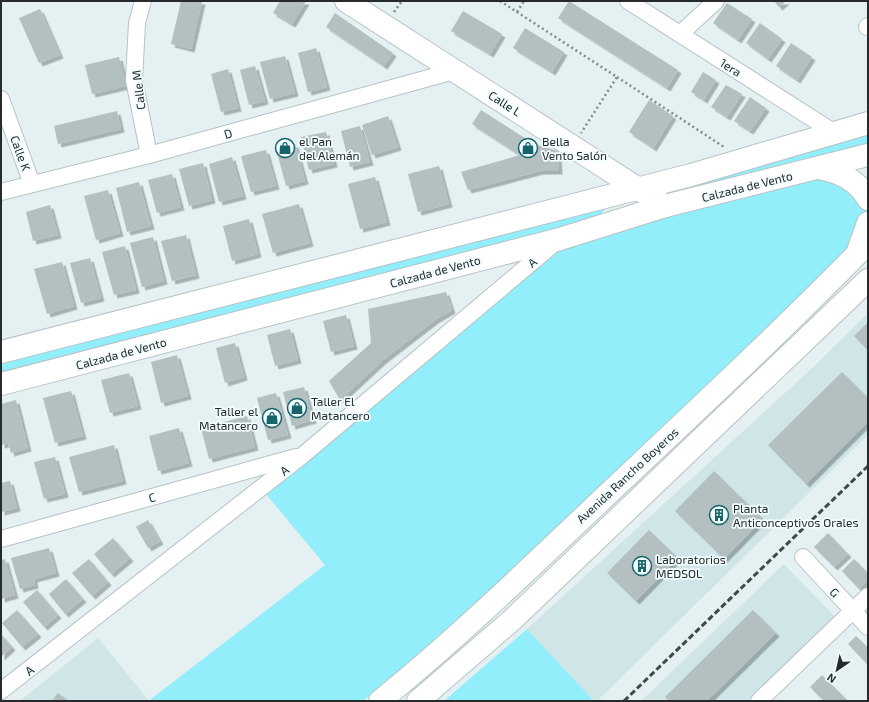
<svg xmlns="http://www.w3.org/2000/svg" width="869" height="702" font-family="'Exo 2',sans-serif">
<defs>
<filter id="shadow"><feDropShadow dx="3.5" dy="3.5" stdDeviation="0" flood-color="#0004"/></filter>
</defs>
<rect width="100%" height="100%" fill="#e4f0f1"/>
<g fill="#d0e5e8">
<path d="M868 313V435L597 701H594L527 629 809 371Z"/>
<path d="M784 564 837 619 748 701H641Z"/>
<path d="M98 638 149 701H20Z"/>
</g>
<g fill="#91eefa">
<path d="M868 129V147L692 191 686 185Z"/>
<path d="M819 168 868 201V223L857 254 400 672 363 701H151V699L325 565 261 488 560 239Z"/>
<path d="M611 202 600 215 587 223 1 377V358Z"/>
<path d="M527 629 594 701H444Z"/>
</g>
<g fill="#b3bfc0" filter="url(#shadow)">
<path d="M181 1H202L191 49 171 44Z"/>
<path d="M280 1H306L292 24 273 13Z"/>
<path d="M569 1 678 70 667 88 558 18Z"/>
<path d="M774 1H786L779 7Z"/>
<path d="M727 3 752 19 738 40 713 23Z"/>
<path d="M40 9 60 55 39 63 19 18Z"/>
<path d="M463 11 502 34 490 54 451 31Z"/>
<path d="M335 13 393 53 384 66 326 27Z"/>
<path d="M760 23 782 39 768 59 746 43Z"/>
<path d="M525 28 564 52 552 72 513 48Z"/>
<path d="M791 43 812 57 797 80 776 66Z"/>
<path d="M316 48 327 87 308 92 298 53Z"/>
<path d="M285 56 295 93 270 99 260 62Z"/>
<path d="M119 57 126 86 92 94 85 65Z"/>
<path d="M255 66 265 101 249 105 240 70Z"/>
<path d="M228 69 238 108 221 112 211 74Z"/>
<path d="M703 72 716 80 704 100 691 92Z"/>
<path d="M726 85 742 94 727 117 711 107Z"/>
<path d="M750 97 766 108 750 131 734 121Z"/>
<path d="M649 100 673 116 653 148 629 132Z"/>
<path d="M481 110 534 144 558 151 559 171H540L468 190 461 172 520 155 472 124Z"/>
<path d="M117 111 121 129 58 144 54 126Z"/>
<path d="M388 116 398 147 372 155 362 125Z"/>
<path d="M360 126 370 162 350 167 341 131Z"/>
<path d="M326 132 334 164 309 170 301 137Z"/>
<path d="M295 144 305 181 286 186 276 149Z"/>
<path d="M266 150 276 186 251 192 241 156Z"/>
<path d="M232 157 243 196 219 202 209 164Z"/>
<path d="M203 163 212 200 189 206 179 169Z"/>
<path d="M439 166 449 204 418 212 408 174Z"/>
<path d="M172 174 181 207 157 213 148 180Z"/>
<path d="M375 177 387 222 360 229 348 184Z"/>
<path d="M139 182 151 226 127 232 116 188Z"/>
<path d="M108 190 120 233 96 240 84 196Z"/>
<path d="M299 204 310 243 273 253 262 214Z"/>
<path d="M50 205 58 235 33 241 26 212Z"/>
<path d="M249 219 258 254 232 261 223 226Z"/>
<path d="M186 235 196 275 172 281 161 241Z"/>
<path d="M153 237 164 281 142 287 130 243Z"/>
<path d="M125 246 136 290 114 295 102 252Z"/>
<path d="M90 258 101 298 81 303 70 263Z"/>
<path d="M62 262 74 306 47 314 34 269Z"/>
<path d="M446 292 452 310 435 320 383 360 340 400 329 381 371 343 368 309Z"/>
<path d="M346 315 354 346 331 352 323 321Z"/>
<path d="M868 322V350L854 336Z"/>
<path d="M290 329 298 360 275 366 267 335Z"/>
<path d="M235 343 244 377 225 383 216 348Z"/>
<path d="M177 355 188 396 161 403 151 362Z"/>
<path d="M842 372 868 398V422L806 484 768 445Z"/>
<path d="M129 373 138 406 110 413 101 380Z"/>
<path d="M304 387 313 420 292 426 283 392Z"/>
<path d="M71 391 83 436 55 443 43 398Z"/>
<path d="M276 393 288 435 268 440 257 398Z"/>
<path d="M16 400 28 448 11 453 8 443 1 445V404Z"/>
<path d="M247 416 255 447 209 459 201 428Z"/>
<path d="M179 428 189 463 158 471 149 436Z"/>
<path d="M114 445 123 481 79 492 69 457Z"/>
<path d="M55 457 65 494 44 499 34 462Z"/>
<path d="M714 471 763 519 724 559 675 511Z"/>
<path d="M10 481 17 508 1 512V483Z"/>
<path d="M148 520 160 541 148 548 136 527Z"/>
<path d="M649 530 678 558 636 601 607 573Z"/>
<path d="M828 533 848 554 834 567 814 547Z"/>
<path d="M113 538 130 558 111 574 94 554Z"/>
<path d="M49 548 56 573 34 579 35 585 20 589 11 558Z"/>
<path d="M5 559 15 595 1 599V560Z"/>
<path d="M89 559 108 582 92 596 72 573Z"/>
<path d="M854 559 868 573V580L859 589 842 571Z"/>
<path d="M66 579 83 599 65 614 49 594Z"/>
<path d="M37 590 58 615 44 627 23 602Z"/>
<path d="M17 610 38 634 22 647 2 623Z"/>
<path d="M753 610 776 633 707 701H669L665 697Z"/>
<path d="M1 634 12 647 1 657Z"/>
<path d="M856 636 868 648V665L848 644Z"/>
<path d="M822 675 848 701H824L810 687Z"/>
<path d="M58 693 69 701H52Z"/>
</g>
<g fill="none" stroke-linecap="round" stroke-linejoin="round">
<g stroke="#b7c3c4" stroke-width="18">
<g id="street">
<path d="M143 1 137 23 134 80 149 155"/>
<path d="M628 1 835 133"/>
<path d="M867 27 868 26"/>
<path d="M680 34 716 1"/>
<path d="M1 99 32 184"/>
<path d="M1 192 149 155 454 71"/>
<path d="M1 539 296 457"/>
<path d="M803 557 868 627"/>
<path d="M1 691 303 455 556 242"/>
<path d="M759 701 868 596"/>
</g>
</g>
<g stroke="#b7c3c4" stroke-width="24">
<path id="secondary" d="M346 1 665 206"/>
</g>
<g stroke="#b7c3c4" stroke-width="24">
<g id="primary">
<path d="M1 352 691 175 868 123"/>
<path d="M1 384 560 239 665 206 868 155"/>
</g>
</g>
<g stroke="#b7c3c4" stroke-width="24">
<g id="highway">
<path d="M819 168C840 172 858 180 868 199"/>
<path d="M857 254 868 223"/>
<path d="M380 701C461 635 536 562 611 491 698 409 785 328 868 243"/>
<path d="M418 701 512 620 868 280"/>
</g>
</g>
<g stroke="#828a8b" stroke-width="2.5" stroke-dasharray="2 3" stroke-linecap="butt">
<path d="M500 1 617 77 581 133"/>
<path d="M394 12 402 1"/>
<path d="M517 12 524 1"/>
<path d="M617 77 724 147"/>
</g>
<use href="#street" stroke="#fff" stroke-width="16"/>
<use href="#secondary" stroke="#fff" stroke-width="22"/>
<use href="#primary" stroke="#fff" stroke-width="22"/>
<use href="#highway" stroke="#fff" stroke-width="22"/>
<path stroke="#424748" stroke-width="3" stroke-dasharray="6 3" stroke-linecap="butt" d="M624 701 868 466"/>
</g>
<defs>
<g id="shop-ring" transform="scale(1)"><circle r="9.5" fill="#f1fdff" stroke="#16636c" stroke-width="1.5"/><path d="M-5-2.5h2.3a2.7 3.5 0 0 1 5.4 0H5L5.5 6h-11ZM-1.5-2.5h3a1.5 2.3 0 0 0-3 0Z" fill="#16636c"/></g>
<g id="building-ring" transform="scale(1)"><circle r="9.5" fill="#f1fdff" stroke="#16636c" stroke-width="1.5"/><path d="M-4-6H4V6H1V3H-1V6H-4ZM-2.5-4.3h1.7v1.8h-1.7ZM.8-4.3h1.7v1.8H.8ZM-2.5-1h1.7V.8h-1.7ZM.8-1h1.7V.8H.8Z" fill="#16636c"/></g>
</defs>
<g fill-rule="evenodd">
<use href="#shop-ring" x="285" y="148"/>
<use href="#shop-ring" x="528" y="148"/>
<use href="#shop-ring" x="297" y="408"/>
<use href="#shop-ring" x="272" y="418"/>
<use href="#building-ring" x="719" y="515"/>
<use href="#building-ring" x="642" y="566"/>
</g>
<g text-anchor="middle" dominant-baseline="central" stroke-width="3.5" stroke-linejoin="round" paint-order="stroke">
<g font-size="12" fill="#262a2b" stroke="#f1fdff">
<text transform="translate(731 67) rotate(32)">1era</text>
<text transform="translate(138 90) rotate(-97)">Calle M</text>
<text transform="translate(505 103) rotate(33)">Calle L</text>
<text transform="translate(228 133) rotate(-16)">D</text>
<text transform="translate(21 153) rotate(70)">Calle K</text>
<text transform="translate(747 186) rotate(-14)">Calzada de Vento</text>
<text transform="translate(532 262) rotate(-40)">A</text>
<text transform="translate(435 271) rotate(-15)">Calzada de Vento</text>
<text transform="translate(121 353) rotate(-15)">Calzada de Vento</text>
<text transform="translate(284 470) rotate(-38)">A</text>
<text transform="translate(627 475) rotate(-43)">Avenida Rancho Boyeros</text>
<text transform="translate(152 497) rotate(-16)">C</text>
<text transform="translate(835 592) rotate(47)">G</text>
<text transform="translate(29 670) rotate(-38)">A</text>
</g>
<g font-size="12" fill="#262a2b" stroke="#f1fdff" text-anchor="start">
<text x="299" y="141">el Pan<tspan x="299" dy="14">del Alemán</tspan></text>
<text x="542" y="141">Bella<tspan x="542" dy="14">Vento Salón</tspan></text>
<text x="311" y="401">Taller El<tspan x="311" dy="14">Matancero</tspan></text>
<text x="258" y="411" text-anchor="end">Taller el<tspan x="258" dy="14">Matancero</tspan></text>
<text x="733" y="508">Planta<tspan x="733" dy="14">Anticonceptivos Orales</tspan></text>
<text x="656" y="559">Laboratorios<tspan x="656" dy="14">MEDSOL</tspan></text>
</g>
</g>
<rect width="869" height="702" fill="none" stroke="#262a2b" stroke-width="4"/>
<g transform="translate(837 670) rotate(214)" stroke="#f1fdff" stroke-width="3" paint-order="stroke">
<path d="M0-3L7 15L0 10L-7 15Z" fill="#262a2b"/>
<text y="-6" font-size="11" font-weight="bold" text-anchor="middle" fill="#262a2b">N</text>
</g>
</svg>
